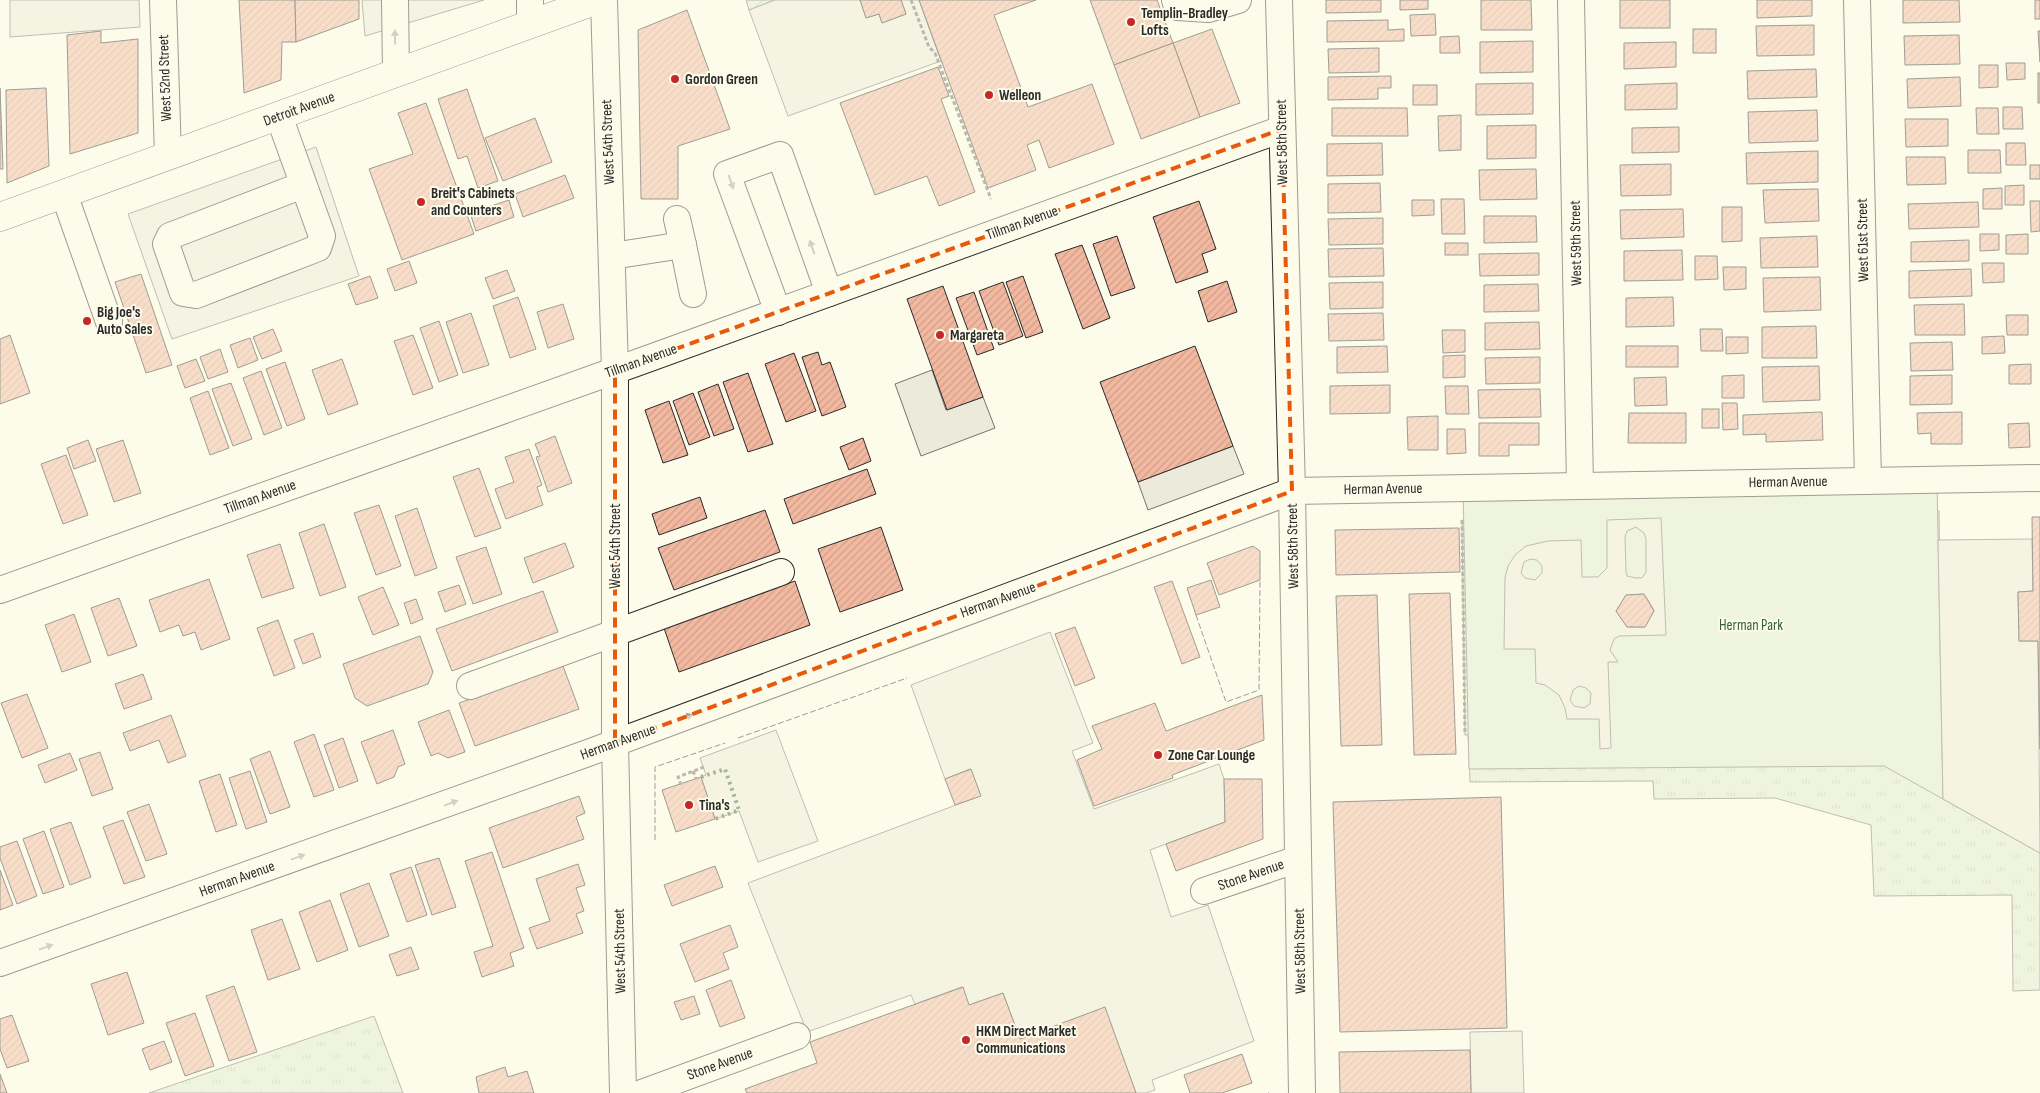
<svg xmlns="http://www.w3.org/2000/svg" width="2040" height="1093" font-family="'Sofia Sans Condensed',sans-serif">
<defs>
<pattern id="grass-tufts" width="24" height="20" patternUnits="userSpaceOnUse" patternTransform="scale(1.25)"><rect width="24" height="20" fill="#deebd1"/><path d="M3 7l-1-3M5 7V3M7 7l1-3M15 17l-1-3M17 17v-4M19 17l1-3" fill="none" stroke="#bfcab4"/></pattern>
<pattern id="garden-furrows" width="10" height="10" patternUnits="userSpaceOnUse" patternTransform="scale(1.25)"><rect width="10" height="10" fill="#deebd1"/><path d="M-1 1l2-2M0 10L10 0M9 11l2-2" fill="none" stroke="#bfcab4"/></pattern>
<pattern id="building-hatch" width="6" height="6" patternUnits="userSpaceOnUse" patternTransform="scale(1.25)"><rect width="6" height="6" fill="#f2b8a0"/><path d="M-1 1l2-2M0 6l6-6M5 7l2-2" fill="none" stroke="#d09e8a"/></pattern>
</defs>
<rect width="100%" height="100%" fill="#fdfbea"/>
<g fill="url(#grass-tufts)" stroke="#74746e">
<path d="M1939 511 1943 799 2040 853V990L2013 991 2012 895 1874 896 1871 825 1775 798 1654 799 1653 781 1470 782 1468 735H1465L1462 520Z"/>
<path d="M374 1016 403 1093H149Z"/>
</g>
<path fill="#deebd1" stroke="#74746e" d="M1937 480 1943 799 1884 766 1469 769 1463 488Z"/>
<path fill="url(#garden-furrows)" stroke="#74746e" d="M746 0H775L749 10Z"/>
<g fill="#eceadb" stroke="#74746e" fill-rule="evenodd">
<path d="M10 0H139L140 27 10 37Z"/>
<path d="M362 0H484L365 36Z"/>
<path d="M775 0H860L866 18 879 14 882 23 906 14 901 0H919L941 61 788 116 749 10Z"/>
<path d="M316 147 359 276 172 339 128 214Z"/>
<path d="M932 370 946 410 983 397 995 428 921 456 895 384Z"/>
<path d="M1233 446 1244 474 1148 510 1138 482Z"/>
<path d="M1661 518 1666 635 1619 636 1614 639 1610 650 1618 662H1608L1611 748 1600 749 1599 719H1567L1565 708 1559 695 1545 685 1536 683 1535 649H1504L1505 578 1508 566 1515 555 1526 546 1548 541 1581 540 1582 577H1598L1607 568V520ZM1636 527 1644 533 1646 539V572L1642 578H1636L1627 576 1626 572 1625 537 1627 531ZM1530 559 1537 560 1542 566V573L1535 580 1525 578 1521 573 1524 562ZM1644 594 1654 610 1645 627H1627L1616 611 1626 595ZM1579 686 1586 688 1591 693 1590 704 1584 708 1574 706 1570 700 1573 690Z"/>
<path d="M2032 539 2033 591 2018 592 2019 641H2038L2040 853 1943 799 1938 540Z"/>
<path d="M1050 632 1093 743 1072 751 1094 809 1219 764 1224 779 1225 822 1150 850 1171 917 1208 905 1254 1041 1152 1080 1155 1090 1146 1093H1136L1104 1008 1020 1039 1003 993 969 1005 962 987 915 1004 911 995 807 1032 748 883 980 796 970 769 945 779 911 685Z"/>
<path d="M776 730 818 841 758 862 739 811 715 819 701 777 706 775 700 758Z"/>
<path d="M1522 1031 1524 1093H1471L1470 1032Z"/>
</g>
<g fill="url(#building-hatch)" stroke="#2b2b2b">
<path d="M239 0H295L296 42H282L281 80 244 93Z"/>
<path d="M295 0H359V19L296 42Z"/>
<path d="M860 0H901L906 14 882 23 879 14 866 18Z"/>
<path d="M919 0H1036L994 15 1028 107 1092 84 1114 144 1049 168 1039 140 1027 145 1036 170 988 188Z"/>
<path d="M1090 0H1157L1173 43 1114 65Z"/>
<path d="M1326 0H1381V12L1326 13Z"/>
<path d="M1400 0H1428V9L1400 10Z"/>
<path d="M1481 0H1531L1532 30H1481Z"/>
<rect x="1620" y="0" width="50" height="28"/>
<path d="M1757 0H1812V16L1757 18Z"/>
<path d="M1903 0H1959L1960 22 1903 23Z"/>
<rect x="2035" y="0" width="5" height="19"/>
<path d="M687 10 730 129 678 146V199H641L638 30Z"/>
<path d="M1435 14 1436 35 1411 36 1410 15Z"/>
<path d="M1388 20V30L1404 29V41L1327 42V21Z"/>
<path d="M1814 25V55L1757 56 1756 26Z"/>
<path d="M1212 29 1240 103 1200 117 1173 43Z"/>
<rect x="1693" y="29" width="23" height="24"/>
<path d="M101 31V43L138 39V133L70 154 67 35Z"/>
<path d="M2038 31H2040V62Z"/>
<path d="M1959 35 1960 64 1905 65 1904 36Z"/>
<path d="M1459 36 1460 53H1440V37Z"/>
<path d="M1533 41V72L1480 73V42Z"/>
<path d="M1676 42V67L1624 69V43Z"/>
<path d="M1173 43 1200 117 1141 139 1114 65Z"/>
<path d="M1379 48V72L1329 73 1328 49Z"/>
<path d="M2006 63H2025V79L2007 80Z"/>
<path d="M1979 65H1998V87L1979 88Z"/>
<path d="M938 67 949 96 941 99 975 192 939 206 927 176 875 195 840 103Z"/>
<path d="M1816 69 1817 97 1748 99 1747 71Z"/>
<rect x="2038" y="73" width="2" height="30"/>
<path d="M1391 76V88H1378V99L1328 100V77Z"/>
<path d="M1960 77 1961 106 1908 108 1907 79Z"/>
<path d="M1533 83V114L1476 115V84Z"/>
<path d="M1677 83V109L1625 110V85Z"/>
<rect x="1413" y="85" width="24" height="20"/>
<path d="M0 88 3 169H0Z"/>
<path d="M46 88 49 166 7 183 6 90Z"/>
<path d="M467 89 498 181 478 188 467 156 458 159 438 99Z"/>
<path d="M426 103 474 234 402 260 369 169 413 154 398 113Z"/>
<path d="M2003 107H2022L2023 129H2003Z"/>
<path d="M1332 108H1407L1408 136H1332Z"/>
<path d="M1976 108H1998L1999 134H1977Z"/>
<path d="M1817 110 1818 141 1749 143 1748 112Z"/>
<path d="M1461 115V150L1439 151 1438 116Z"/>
<path d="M535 118 552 162 503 181 485 138Z"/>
<path d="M1905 119H1948V146L1906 147Z"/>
<path d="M1536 125V158L1487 159V126Z"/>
<path d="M1679 127V152L1632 153V128Z"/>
<path d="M1382 143 1383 175 1327 176V144Z"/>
<path d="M2006 143H2025L2026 165H2006Z"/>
<path d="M1968 150H2000L2001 173H1968Z"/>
<path d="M1818 151V182L1747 184 1746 153Z"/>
<path d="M1906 157H1945L1946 184 1907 185Z"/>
<path d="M1671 164V195L1621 196 1620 165Z"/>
<rect x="2030" y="165" width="10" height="14"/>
<path d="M1536 169 1537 199 1480 200 1479 170Z"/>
<path d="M565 175 574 198 523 217 515 194Z"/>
<path d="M1380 183 1381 212 1328 213V184Z"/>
<path d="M2024 185V205H2005V186Z"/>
<path d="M2002 188V209H1983V189Z"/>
<path d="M1818 189 1819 221 1765 223 1763 190Z"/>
<path d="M1441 199H1464L1465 234H1442Z"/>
<path d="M509 200 514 217 476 231 470 213Z"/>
<path d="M1412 200H1434V215L1412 216Z"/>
<path d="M1199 201 1216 249 1202 254 1208 272 1176 283 1153 217Z"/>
<path d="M2030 201H2040V231L2031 232Z"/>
<path d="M1978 202 1979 227 1909 229 1908 204Z"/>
<path d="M1722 207H1742V241L1722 242Z"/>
<path d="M1683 209 1684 237 1621 239 1620 210Z"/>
<path d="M1484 216H1536L1537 242 1484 243Z"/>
<path d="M1383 218V244L1329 245 1328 219Z"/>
<path d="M1980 234H1999V250L1980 251Z"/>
<path d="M2028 234V254H2006V235Z"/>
<path d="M1117 236 1135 288 1111 296 1093 244Z"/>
<path d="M1817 236 1818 267 1761 268 1760 238Z"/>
<path d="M1969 240V261L1911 262V242Z"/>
<rect x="1445" y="243" width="23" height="12"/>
<path d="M1082 245 1110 318 1083 329 1055 254Z"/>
<path d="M1383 248 1384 276 1329 277 1328 249Z"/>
<path d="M1682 250 1683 280 1624 281V251Z"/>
<path d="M1539 253V275L1480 276 1479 254Z"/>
<path d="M1695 256H1717L1718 279 1695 280Z"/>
<path d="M409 261 417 283 395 291 387 269Z"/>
<path d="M1982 263H2004V282L1983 283Z"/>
<path d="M1723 267H1746V289L1724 290Z"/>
<path d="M1971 269 1972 296 1909 298V271Z"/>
<path d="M507 270 515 291 493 299 485 278Z"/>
<path d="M141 274 172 365 146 373 115 282Z"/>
<path d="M370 276 378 298 356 305 348 284Z"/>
<path d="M1023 276 1043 332 1026 338 1006 282Z"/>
<path d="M1820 277 1821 310 1764 312 1763 278Z"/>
<path d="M1227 281 1237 312 1208 322 1198 291Z"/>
<path d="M1003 282 1023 336 999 345 979 291Z"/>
<path d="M1383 282V308L1330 309 1329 283Z"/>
<path d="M1538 284 1539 311 1484 312V285Z"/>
<path d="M943 286 983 397 947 410 907 299Z"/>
<path d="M974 292 994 349 977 355 956 298Z"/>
<path d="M518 297 536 349 510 358 493 306Z"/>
<path d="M1673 297 1674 326 1626 327V298Z"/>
<path d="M563 304 574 339 548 348 537 312Z"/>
<path d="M1964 304 1965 335H1915L1914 305Z"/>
<path d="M471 313 489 365 463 373 446 322Z"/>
<path d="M1383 313 1384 340 1329 341 1328 314Z"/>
<path d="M2006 315H2028V335H2007Z"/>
<path d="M439 321 458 375 439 382 420 328Z"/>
<path d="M1539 322 1540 349 1485 350V323Z"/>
<path d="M1816 326 1817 358H1762V327Z"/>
<path d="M273 329 282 351 262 359 253 337Z"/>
<path d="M1700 329H1722L1723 351H1701Z"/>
<path d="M1442 330H1465V352L1443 353Z"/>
<path d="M10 335 30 393 0 404V339Z"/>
<path d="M413 335 433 388 413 395 394 341Z"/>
<path d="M2004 336 2005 353 1982 354V337Z"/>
<path d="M1726 337H1748V353L1726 354Z"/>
<path d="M250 338 258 360 238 368 230 345Z"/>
<path d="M1952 342 1953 370 1911 371 1910 343Z"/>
<path d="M1195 346 1233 446 1138 482 1100 382Z"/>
<path d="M1387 346 1388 372 1337 373V347Z"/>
<rect x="1626" y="346" width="52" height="21"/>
<path d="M220 349 228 372 208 379 200 357Z"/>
<path d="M818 352 822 365 830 362 846 407 822 416 802 357Z"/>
<path d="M794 353 816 411 786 422 765 364Z"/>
<path d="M1465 355V377L1443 378V356Z"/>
<path d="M1540 357V383L1486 384 1485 358Z"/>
<path d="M196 359 205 381 185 388 177 366Z"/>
<path d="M342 359 358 404 328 415 312 370Z"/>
<path d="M285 362 305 419 287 426 266 369Z"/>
<path d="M2031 364V384H2009V365Z"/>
<path d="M1819 366 1820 400 1763 402 1762 367Z"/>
<path d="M261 371 282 428 264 435 243 378Z"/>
<path d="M748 373 773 444 748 452 723 382Z"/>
<path d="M1744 375V398H1722V376Z"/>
<path d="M1952 375V404L1910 405V376Z"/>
<path d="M1666 377 1667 405 1635 406 1634 378Z"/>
<path d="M231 383 252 439 233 446 212 389Z"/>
<path d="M718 384 734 429 714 436 698 392Z"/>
<path d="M1390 385V413L1330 414V386Z"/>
<path d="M1445 386H1468L1469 414H1446Z"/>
<path d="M1540 389 1541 417 1479 418 1478 390Z"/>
<path d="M208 391 229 448 210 455 190 398Z"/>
<path d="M693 393 710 437 689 445 673 401Z"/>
<path d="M669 401 688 455 663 463 645 410Z"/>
<path d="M1722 403H1737L1738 429 1723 430Z"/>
<rect x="1702" y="409" width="17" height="19"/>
<path d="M1822 412 1823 440 1766 442V434L1743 435V415Z"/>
<path d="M1962 412V444H1931V433L1918 434 1917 413Z"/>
<path d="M1629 413H1686V443H1628Z"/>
<path d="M1438 416V450H1408L1407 417Z"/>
<path d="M1479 423H1539V445H1509V456H1479Z"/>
<path d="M2029 423 2030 447 2009 448 2008 424Z"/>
<path d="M1447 429H1465L1466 453 1447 454Z"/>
<path d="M555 436 572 483 548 492 536 457 540 456 535 444Z"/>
<path d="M863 438 871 461 849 470 840 447Z"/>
<path d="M88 440 96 461 74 469 67 448Z"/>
<path d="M123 440 141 493 114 502 96 449Z"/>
<path d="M529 449 542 485 537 487 543 505 506 519 495 489 514 482 505 457Z"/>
<path d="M66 455 88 515 63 524 41 464Z"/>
<path d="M479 468 501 528 475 537 453 477Z"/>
<path d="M867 469 876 494 793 524 784 499Z"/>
<path d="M700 497 707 518 659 535 652 514Z"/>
<path d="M379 505 401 566 376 575 354 513Z"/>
<path d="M417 508 437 568 415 576 395 516Z"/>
<path d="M765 510 780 552 674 590 658 548Z"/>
<path d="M2032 517H2040V749L2038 641H2019L2018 592 2033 591Z"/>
<path d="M324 524 346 587 320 596 299 533Z"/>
<path d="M881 527 903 590 840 612 818 549Z"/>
<path d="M1459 528 1460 572 1336 575 1335 530Z"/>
<path d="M565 543 574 567 533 583 524 558Z"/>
<path d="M280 544 294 588 262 598 247 555Z"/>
<path d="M1253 546 1260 551V580L1219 595 1207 563Z"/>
<path d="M486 547 502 594 473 604 456 557Z"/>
<path d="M209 579 230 639 201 650 195 632 183 636 179 625 160 632 149 600Z"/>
<path d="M1211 580 1220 607 1196 615 1187 588Z"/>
<path d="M795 581 810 625 679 672 664 628Z"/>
<path d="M1172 581 1200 657 1182 664 1154 587Z"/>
<path d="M459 585 466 604 445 612 438 592Z"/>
<path d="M383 587 399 625 373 635 358 597Z"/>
<path d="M543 591 558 632 452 671 436 629Z"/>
<path d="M1450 593 1456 754 1414 755 1409 594Z"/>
<path d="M1644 594 1654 611 1645 627H1627L1616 611 1626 595Z"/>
<path d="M1377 595 1382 745 1341 746 1336 596Z"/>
<path d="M119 598 137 646 108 656 91 608Z"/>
<path d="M416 599 423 619 411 624 404 603Z"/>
<path d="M74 614 91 662 62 672 45 625Z"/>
<path d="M278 620 295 668 274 676 257 628Z"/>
<path d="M1075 627 1095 678 1075 686 1055 634Z"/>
<path d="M313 633 321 657 303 664 294 640Z"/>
<path d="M420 636 433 672 428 684 367 706 355 698 343 664Z"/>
<path d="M563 666 579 709 475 746 459 703Z"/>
<path d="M143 674 152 699 124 709 115 684Z"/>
<path d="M27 694 48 748 22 758 1 703Z"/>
<path d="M1262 695 1264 740 1172 775 1173 778 1094 806 1077 760 1102 749 1092 726 1155 703 1166 731Z"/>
<path d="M449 710 465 752 448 758 438 753 431 756 418 722Z"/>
<path d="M171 715 186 756 168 763 159 740 130 751 123 733Z"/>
<path d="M393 730 405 764 398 767 394 777 377 784 361 742Z"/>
<path d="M314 734 334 790 314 797 294 742Z"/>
<path d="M343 738 358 781 339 788 324 745Z"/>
<path d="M270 751 290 807 270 814 250 759Z"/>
<path d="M100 752 113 789 92 796 79 759Z"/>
<path d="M70 753 77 770 45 783 38 765Z"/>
<path d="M971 769 981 796 955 805 945 779Z"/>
<path d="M250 771 267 822 246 829 229 778Z"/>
<path d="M220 774 237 825 216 832 199 781Z"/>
<path d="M701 777 715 819 676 832 662 790Z"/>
<path d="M1224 779H1262L1263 839 1176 871 1166 844 1225 822Z"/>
<path d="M579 796 585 813 576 817 584 839 503 868 489 828Z"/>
<path d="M1501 797 1507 1028 1340 1032 1333 802Z"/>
<path d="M149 804 167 854 146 861 127 812Z"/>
<path d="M123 820 145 877 124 884 103 827Z"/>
<path d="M71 822 91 877 70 885 50 829Z"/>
<path d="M44 831 64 887 43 894 23 839Z"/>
<path d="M17 841 37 896 17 904 0 858V847Z"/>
<path d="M492 852 524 948 510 953 514 966 482 977 474 952 493 946 465 861Z"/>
<path d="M439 858 456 907 432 915 415 865Z"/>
<path d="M578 864 585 885 576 888 584 911 576 914 583 933 537 949 529 928 550 921 536 879Z"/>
<path d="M715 866 723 887 672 906 664 885Z"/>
<path d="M411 867 427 915 407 922 390 874Z"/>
<path d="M0 870 13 905 0 910Z"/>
<path d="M369 883 389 936 359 947 340 894Z"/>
<path d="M330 900 348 950 317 962 299 912Z"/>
<path d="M282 919 300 969 268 980 251 930Z"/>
<path d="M730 925 738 947 723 953 729 969 695 982 680 944Z"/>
<path d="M411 947 419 969 397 976 389 955Z"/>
<path d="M127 972 144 1023 108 1035 91 984Z"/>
<path d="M731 980 745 1018 720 1027 706 990Z"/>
<path d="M234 986 257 1052 229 1061 206 996Z"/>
<path d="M963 987 969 1005 1003 993 1020 1039 1105 1007 1136 1093H747L745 1089 817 1063 810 1042Z"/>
<path d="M694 996 700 1014 681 1020 674 1002Z"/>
<path d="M195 1013 214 1066 185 1076 166 1023Z"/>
<path d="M12 1015 29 1061 7 1068 0 1049V1019Z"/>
<path d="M164 1041 172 1062 150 1070 142 1049Z"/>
<path d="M1470 1050 1471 1093H1340L1339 1052Z"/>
<path d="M1242 1054 1252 1083 1222 1093H1190L1184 1075Z"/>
<path d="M505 1067 508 1077 527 1071 534 1093H479L476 1077Z"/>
<path d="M0 1074 7 1093H0Z"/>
</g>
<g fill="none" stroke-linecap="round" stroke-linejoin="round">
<g stroke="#2b2b2b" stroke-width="28">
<g id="minor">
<path d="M163 0 168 156"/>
<path d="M395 0 396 73"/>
<path d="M530 0V24"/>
<path d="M604 0 615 371V743L623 1093"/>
<path d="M1175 0 1177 7 1208 9 1238 0"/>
<path d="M1279 0 1292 491 1302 1093"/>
<path d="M1571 0 1580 486"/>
<path d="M1857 0 1868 481"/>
<path d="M279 116 322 236 318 248 196 295 183 293 166 244 170 236 303 185"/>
<path d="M64 194 109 322"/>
<path d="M677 219 683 245"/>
<path d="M612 256 683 245 693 294"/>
<path d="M778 312 727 174 780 155 829 293"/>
<path d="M0 590 639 362 1282 129"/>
<path d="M470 686 781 572"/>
<path d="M1204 891 1298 859"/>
<path d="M0 963 588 753 1292 491 2040 478"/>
<path d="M642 1093 797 1036"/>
</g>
</g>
<g stroke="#2b2b2b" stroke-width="29">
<path id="major" d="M0 217 597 0"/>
</g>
<g stroke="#6a6964" stroke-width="3" stroke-dasharray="4 2.5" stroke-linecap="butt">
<path d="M911 0 929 47 935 53 991 199"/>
<path d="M1462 520 1465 735"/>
<path d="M693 771 696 779"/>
<path d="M681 785 678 777 704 767"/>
</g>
<use href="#minor" stroke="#fdfbea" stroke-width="26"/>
<use href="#major" stroke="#fdfbea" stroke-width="28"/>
<path stroke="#34623c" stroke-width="4" stroke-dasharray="2.5 4" stroke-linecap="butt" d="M701 777 725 769 739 810 715 819"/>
<g stroke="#2b2b2b" stroke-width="1" stroke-dasharray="6 2.5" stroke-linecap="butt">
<path d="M1196 615 1226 702 1259 690 1260 580"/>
<path d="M738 738 907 678"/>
<path d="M655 840V767L725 743"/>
<path d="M1268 1093H1269"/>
</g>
</g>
<defs><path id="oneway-solid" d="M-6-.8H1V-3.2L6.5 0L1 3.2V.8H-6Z" transform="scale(1.25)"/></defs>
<g fill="#9e9d94">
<use href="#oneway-solid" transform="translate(395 37) rotate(-91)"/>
<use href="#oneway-solid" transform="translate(731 182) rotate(71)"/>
<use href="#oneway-solid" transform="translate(812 247) rotate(-109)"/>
<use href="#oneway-solid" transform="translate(686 717) rotate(-20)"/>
<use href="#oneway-solid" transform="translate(451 803) rotate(-20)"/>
<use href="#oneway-solid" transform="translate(298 857) rotate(-20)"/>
<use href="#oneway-solid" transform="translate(46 947) rotate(-20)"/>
</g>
<path d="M0 0H2040V1093H0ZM1282 129 1292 491 615 743V371Z" fill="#fdfbea" fill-opacity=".55" fill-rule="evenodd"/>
<path fill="none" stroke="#e8590c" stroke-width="4" stroke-dasharray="10 6" stroke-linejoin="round" d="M1282 129 1292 491 615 743V371Z"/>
<g fill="#c62828" stroke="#fdfbea" stroke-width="2">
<circle cx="1131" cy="22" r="5"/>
<circle cx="675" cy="79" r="5"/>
<circle cx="989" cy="95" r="5"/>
<circle cx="421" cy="202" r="5"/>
<circle cx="87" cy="321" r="5"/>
<circle cx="940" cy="335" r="5"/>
<circle cx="1158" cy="755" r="5"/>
<circle cx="689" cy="805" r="5"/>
<circle cx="966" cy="1040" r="5"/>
</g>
<g text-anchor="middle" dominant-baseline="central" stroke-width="4" stroke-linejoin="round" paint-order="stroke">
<g font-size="15" font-weight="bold" fill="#2b2b2b" stroke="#fdfbea" text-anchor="start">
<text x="1141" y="13">Templin-Bradley<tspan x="1141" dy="17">Lofts</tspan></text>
<text x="685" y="79">Gordon Green</text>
<text x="999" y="95">Welleon</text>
<text x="431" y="193">Breit's Cabinets<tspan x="431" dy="17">and Counters</tspan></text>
<text x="97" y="312">Big Joe's<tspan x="97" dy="17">Auto Sales</tspan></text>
<text x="950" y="335">Margareta</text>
<text x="1168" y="755">Zone Car Lounge</text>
<text x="699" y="805">Tina's</text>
<text x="976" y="1031">HKM Direct Market<tspan x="976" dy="17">Communications</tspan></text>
</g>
<g font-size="15" fill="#2b2b2b" stroke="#fdfbea">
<text transform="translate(165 78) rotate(-92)">West 52nd Street</text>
<text transform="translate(299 109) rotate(-20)">Detroit Avenue</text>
<text transform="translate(608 142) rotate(-92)">West 54th Street</text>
<text transform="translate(1282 142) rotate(-91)">West 58th Street</text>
<text transform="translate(1022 223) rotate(-20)">Tillman Avenue</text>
<text transform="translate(1863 240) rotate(-91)">West 61st Street</text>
<text transform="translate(1576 243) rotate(-91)">West 59th Street</text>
<text transform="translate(641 361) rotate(-20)">Tillman Avenue</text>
<text transform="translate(1788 482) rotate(-1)">Herman Avenue</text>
<text transform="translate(1383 489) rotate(-1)">Herman Avenue</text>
<text transform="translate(260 497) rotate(-20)">Tillman Avenue</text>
<text transform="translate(615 546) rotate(-90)">West 54th Street</text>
<text transform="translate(1293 546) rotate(-91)">West 58th Street</text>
<text transform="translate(998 600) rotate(-20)">Herman Avenue</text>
<text transform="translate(618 742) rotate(-20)">Herman Avenue</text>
<text transform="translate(1251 875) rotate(-19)">Stone Avenue</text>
<text transform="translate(237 879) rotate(-20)">Herman Avenue</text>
<text transform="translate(620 951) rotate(-91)">West 54th Street</text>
<text transform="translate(1300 951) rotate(-91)">West 58th Street</text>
<text transform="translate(720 1064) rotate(-20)">Stone Avenue</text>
</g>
<g font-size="15" fill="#34623c" stroke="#fdfbea">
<text x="1751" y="625">Herman Park</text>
</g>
</g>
</svg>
